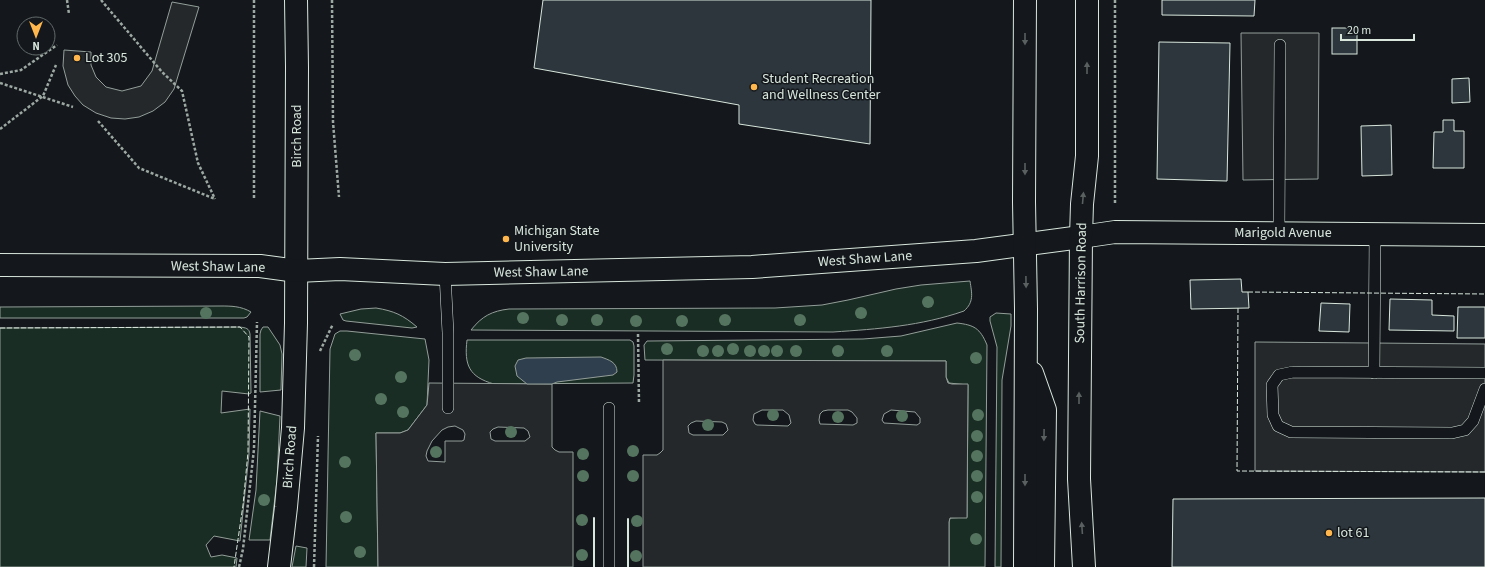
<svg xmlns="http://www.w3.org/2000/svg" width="1485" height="567" font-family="'Source Sans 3',sans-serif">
<rect width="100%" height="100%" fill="#14181c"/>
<g fill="#1a2d24" stroke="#939e99">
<path d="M970 281C972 294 974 302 964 311 921 326 878 329 833 332L471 330C482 316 492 311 509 309L775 308 822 305 848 300 896 289 921 285Z"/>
<path d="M220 306C231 306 241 306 251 312L247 317 244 318H0V307Z"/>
<path d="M376 308C394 311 403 315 417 327L412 328 346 321 343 320 340 314 361 309Z"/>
<path d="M996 313 1011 314V326L1002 380 1001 567H995L997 347 990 321V317Z"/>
<path d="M957 323C974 325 980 328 987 345L985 567H949V522L950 518 967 517 968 385 949 383 946 377V361L645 360 644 345 647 341H649L863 339 901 336Z"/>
<path d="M240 327C246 328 249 328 250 334L251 393 249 394 222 391 221 413 250 409 249 454 240 541 214 536 206 545 211 557 222 555 237 558 236 567H0V328Z"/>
<path d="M263 327H268L280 345 282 354 281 390 260 392V334L261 330Z"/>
<path d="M340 331H347L425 339 429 360 427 405 408 430 400 433H376L378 567H326L330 349 335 334Z"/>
<path d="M467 340H630L633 342 634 346V375L633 383 494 384C469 377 464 365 467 340Z"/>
<path d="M260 411 280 416 277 480 270 540H249L256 490Z"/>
<path d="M296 546 307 548 306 567H292Z"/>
</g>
<g fill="#24282b" stroke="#939e99" fill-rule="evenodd">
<path d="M172 2 199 7 174 89 165 102 153 111 139 117 125 119 111 118 96 113 83 105 75 96 68 85 63 66 64 50 91 52V65L96 77 106 87 122 91 141 86 152 71Z"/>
<path d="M1241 33H1319L1318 179 1243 180Z"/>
<path d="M1255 342 1485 344V472L1255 471Z"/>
<path d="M663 360 946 361V377L948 383 952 384H968L967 518H950L949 522V567H643V455H657L660 453 663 450ZM762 410H783L789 415 791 423 788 426 757 425 755 424 753 420 754 414ZM828 410H848L852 412 857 418V423L853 425 820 424 819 420 820 414 823 411ZM891 410 915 412 920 418V423L917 425 884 423 882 420 884 414ZM696 421 722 422 726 424 728 430 723 435H693L689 433 688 426 691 423Z"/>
<path d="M429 383 552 384V447L555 450 559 452H573V567H378L376 433H400L408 430 427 405ZM455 426 463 430 465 434 464 440 462 441H445V462L428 461 426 456 427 451 432 441 442 430 448 427ZM498 427 524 428 528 431 530 437 525 441H495L491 439 490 432 493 429Z"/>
</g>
<path fill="#2f3f4d" stroke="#939e99" d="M601 357C609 360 617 362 617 372L613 375 557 382 552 384H527L517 376 515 366 518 360 526 358Z"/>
<g fill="#2c363c" stroke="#d8e6dc">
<path d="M543 0H871L870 144 739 124V105L534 68Z"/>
<path d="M1162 0H1255L1254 16 1162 15Z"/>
<rect x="1332" y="28" width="25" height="26"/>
<path d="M1159 42 1230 43 1227 181 1157 179Z"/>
<path d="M1469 78 1470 102 1452 103V79Z"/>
<path d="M1443 120H1454V131H1464V168H1433L1434 132H1443Z"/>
<path d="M1391 125 1392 175 1362 176 1361 126Z"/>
<path d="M1241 279 1242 292H1248L1249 308 1191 309 1190 280Z"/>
<path d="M1390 299 1432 300V315L1454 316V331L1389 330Z"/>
<path d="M1321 303 1350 304 1349 332 1319 331Z"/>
<path d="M1458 307H1485V338H1457Z"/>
<path d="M1485 498V567H1172L1173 499Z"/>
</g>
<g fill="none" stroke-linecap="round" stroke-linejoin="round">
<g stroke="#d8e6dc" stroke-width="12">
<g id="service">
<path d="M1279 233 1280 45"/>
<path d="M445 274 448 333V408"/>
<path d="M1374 373 1375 234"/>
<path d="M1485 373 1293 372 1279 375 1272 385 1273 415 1278 426 1291 432 1452 433 1465 430 1473 421 1485 389"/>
<path d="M609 408V567"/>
</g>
</g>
<g stroke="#d8e6dc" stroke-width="24">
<g id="minor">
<path d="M1081 237 1115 232 1485 235"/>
<path d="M279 567 286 507 293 428 296 323 297 67 296 0"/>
</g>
</g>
<g stroke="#d8e6dc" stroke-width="24">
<g id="tertiary">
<path d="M0 265 260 266 297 271 340 269 445 274 752 267 976 251 1081 237"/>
<path d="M1032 373 1045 410 1043 567"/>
<path d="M1025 567 1026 309 1024 202 1025 0"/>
<path d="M1084 567 1079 479 1081 237 1082 204 1087 156V0"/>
</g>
</g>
<g stroke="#9da8a2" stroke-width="2.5" stroke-dasharray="3 2" stroke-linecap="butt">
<path d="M67 0 69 14"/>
<path d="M101 0 162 72 182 91 198 163 215 199"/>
<path d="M254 0V199"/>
<path d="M332 0 333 122 339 197"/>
<path d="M1115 0V205"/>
<path d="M0 74 21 70 57 45"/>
<path d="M0 83 73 107"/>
<path d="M98 121 139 168 215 199"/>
<path d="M0 129 43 96 56 65"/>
<path d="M638 334 639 404"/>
<path d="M320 351 333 324"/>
<path d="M239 567 243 549 254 449 257 322"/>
<path d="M314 567 318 436"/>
</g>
<use href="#service" stroke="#14181c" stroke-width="11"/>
<use href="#minor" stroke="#14181c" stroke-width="22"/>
<use href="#tertiary" stroke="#14181c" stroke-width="22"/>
<g stroke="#d8e6dc" stroke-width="1" stroke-dasharray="5 2" stroke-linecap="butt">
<path d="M1248 292 1485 294"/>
<path d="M1238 308 1237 471 1485 472"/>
<path d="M0 328 240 327 249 337 248 452 243 505 234 567"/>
</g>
<g stroke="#d8e6dc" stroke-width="2">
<path d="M594 518V567"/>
<path d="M628 567V519"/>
</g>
</g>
<g fill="#55745f">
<circle cx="928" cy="302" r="6"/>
<circle cx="206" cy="313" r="6"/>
<circle cx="861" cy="313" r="6"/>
<circle cx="523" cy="318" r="6"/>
<circle cx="562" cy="320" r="6"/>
<circle cx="597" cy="320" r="6"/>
<circle cx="725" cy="320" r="6"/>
<circle cx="800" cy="320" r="6"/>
<circle cx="636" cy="321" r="6"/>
<circle cx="682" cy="321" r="6"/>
<circle cx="667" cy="349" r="6"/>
<circle cx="733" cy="349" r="6"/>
<circle cx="703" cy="351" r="6"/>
<circle cx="718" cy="351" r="6"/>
<circle cx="750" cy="351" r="6"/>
<circle cx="764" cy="351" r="6"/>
<circle cx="777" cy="351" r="6"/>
<circle cx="796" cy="351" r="6"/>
<circle cx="838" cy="351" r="6"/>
<circle cx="887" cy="351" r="6"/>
<circle cx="355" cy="355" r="6"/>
<circle cx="976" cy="358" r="6"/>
<circle cx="401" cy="377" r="6"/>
<circle cx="381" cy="399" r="6"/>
<circle cx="403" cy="412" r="6"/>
<circle cx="773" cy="415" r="6"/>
<circle cx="978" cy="415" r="6"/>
<circle cx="902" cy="416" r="6"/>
<circle cx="838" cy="417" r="6"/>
<circle cx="708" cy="425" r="6"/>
<circle cx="511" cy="432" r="6"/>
<circle cx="977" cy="436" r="6"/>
<circle cx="633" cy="451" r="6"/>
<circle cx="436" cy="452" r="6"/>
<circle cx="583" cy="454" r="6"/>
<circle cx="977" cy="456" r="6"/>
<circle cx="345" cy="462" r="6"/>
<circle cx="583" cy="476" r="6"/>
<circle cx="633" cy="476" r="6"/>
<circle cx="977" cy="476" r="6"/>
<circle cx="977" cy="497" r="6"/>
<circle cx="264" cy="500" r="6"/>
<circle cx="346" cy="517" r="6"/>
<circle cx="582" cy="520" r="6"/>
<circle cx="637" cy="521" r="6"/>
<circle cx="976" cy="539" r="6"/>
<circle cx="360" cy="552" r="6"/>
<circle cx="582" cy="555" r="6"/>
<circle cx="636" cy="556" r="6"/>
</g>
<defs><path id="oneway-solid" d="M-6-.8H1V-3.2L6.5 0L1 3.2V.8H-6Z"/></defs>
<g fill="#59605f">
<use href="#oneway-solid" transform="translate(1025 39) rotate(90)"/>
<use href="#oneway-solid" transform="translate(1087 68) rotate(-90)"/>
<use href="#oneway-solid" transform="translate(1025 169) rotate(90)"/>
<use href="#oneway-solid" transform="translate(1083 198) rotate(-85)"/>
<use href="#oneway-solid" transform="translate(1026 282) rotate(89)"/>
<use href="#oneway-solid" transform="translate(1079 398) rotate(-90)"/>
<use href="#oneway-solid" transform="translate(1044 435) rotate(91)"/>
<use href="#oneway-solid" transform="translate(1025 480) rotate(90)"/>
<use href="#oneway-solid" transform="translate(1082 528) rotate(-94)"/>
</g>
<g fill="#ffb74d" stroke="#14181c" stroke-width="1.5">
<circle cx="77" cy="58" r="4"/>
<circle cx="754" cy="87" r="4"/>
<circle cx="506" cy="239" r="4"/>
<circle cx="1329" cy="533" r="4"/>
</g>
<g text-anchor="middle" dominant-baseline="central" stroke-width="3" stroke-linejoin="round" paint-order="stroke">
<g font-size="14" fill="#d8e6dc" stroke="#14181c" text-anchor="start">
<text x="85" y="58">Lot 305</text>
<text x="762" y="79">Student Recreation<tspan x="762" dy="16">and Wellness Center</tspan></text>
<text x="514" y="231">Michigan State<tspan x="514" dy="16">University</tspan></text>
<text x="1337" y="533">lot 61</text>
</g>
<g font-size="14" fill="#d8e6dc" stroke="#14181c">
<text transform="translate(297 136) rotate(-90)">Birch Road</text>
<text x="1283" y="233">Marigold Avenue</text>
<text transform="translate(865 259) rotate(-4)">West Shaw Lane</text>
<text transform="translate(218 267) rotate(1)">West Shaw Lane</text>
<text transform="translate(541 272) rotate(-1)">West Shaw Lane</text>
<text transform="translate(1081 283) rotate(-89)">South Harrison Road</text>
<text transform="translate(290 457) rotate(-86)">Birch Road</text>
</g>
</g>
<g transform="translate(36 36) rotate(180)"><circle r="19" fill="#14181c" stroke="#626a69"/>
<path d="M0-3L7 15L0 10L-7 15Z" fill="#ffb74d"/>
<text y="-6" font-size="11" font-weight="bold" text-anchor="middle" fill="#d8e6dc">N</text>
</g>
<path d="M1341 34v6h73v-6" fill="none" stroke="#d8e6dc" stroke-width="2"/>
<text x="1347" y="34" font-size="12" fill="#d8e6dc" stroke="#14181c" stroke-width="3" paint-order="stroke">20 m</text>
</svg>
